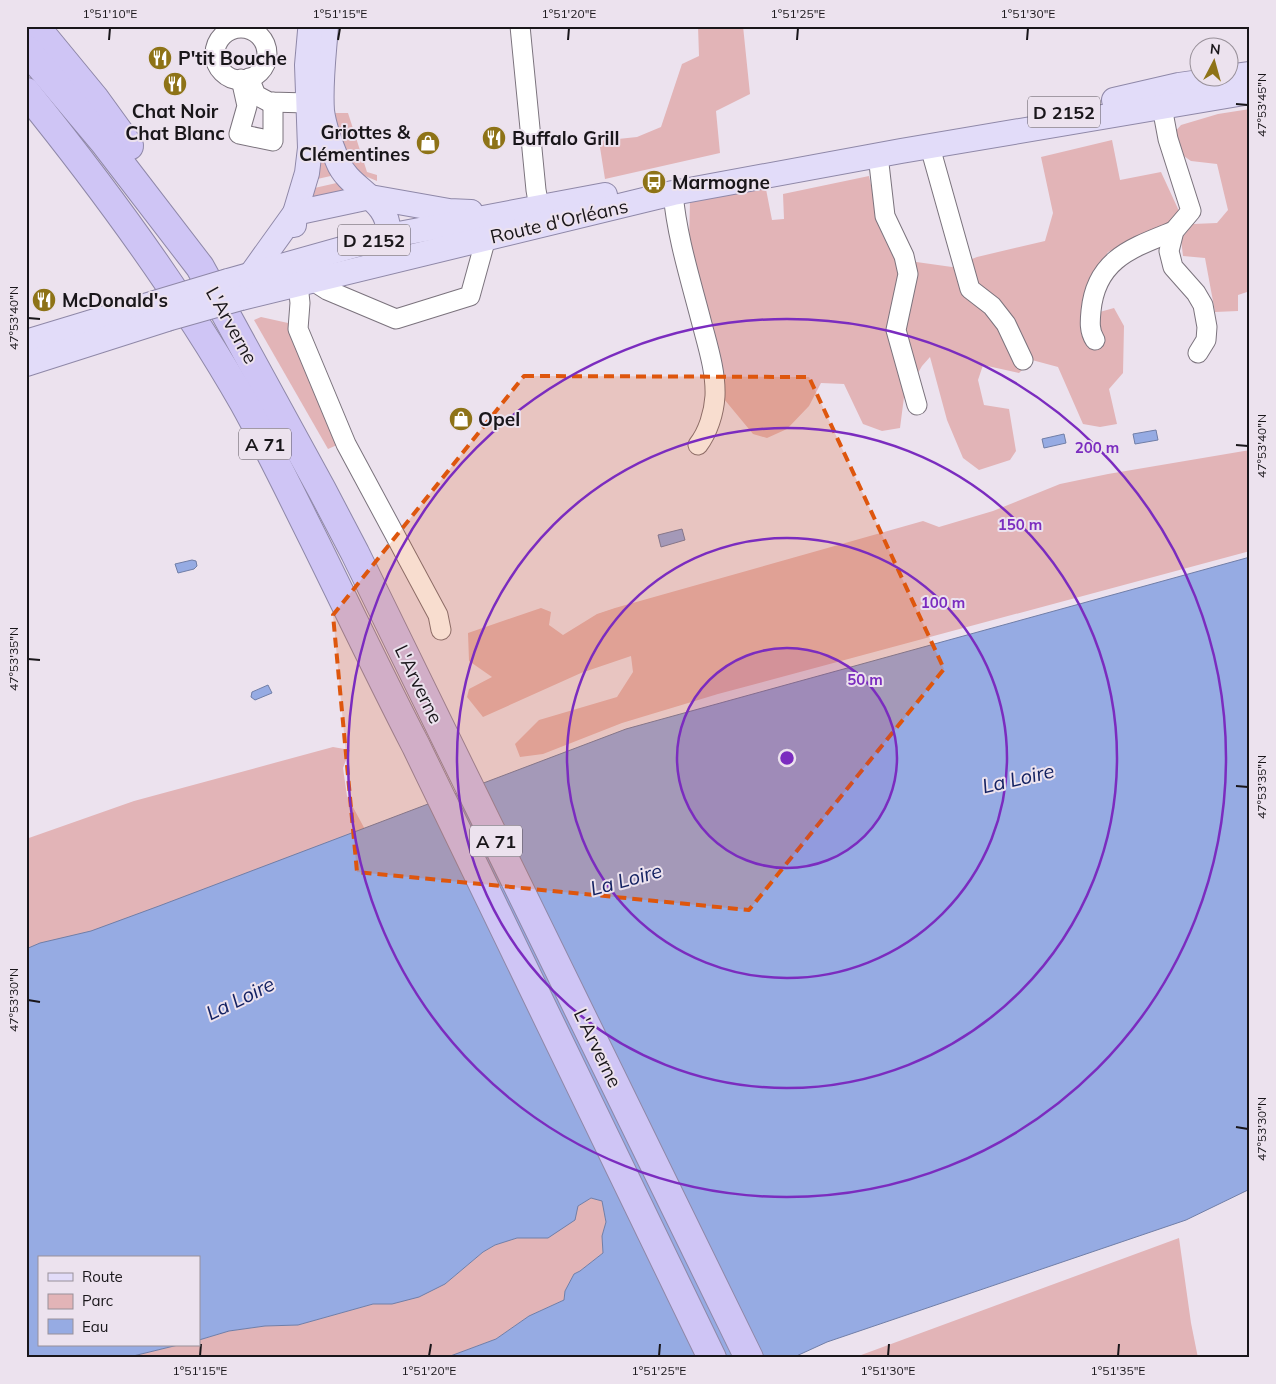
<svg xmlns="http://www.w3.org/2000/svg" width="1276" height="1384" font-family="Mulish,sans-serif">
<rect width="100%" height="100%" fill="#ece2ee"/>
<g fill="#e2b4b7">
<path d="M698 26H743L750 94 716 111 720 153 605 179 599 141 637 137 661 127 682 64 699 56Z"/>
<path d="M1250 109V291L1238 295V311L1215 312 1205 258 1183 256 1181 239 1193 224 1217 223 1228 210 1217 164 1191 161 1178 152 1173 134 1181 125 1218 114Z"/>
<path d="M335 113H348L367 172 377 175V181L360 174 340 147Z"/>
<path d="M317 133 335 175 313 180Z"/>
<path d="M1112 140 1120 180 1161 172 1179 211 1165 227 1108 252 1088 286 1082 317 1114 308 1124 326 1123 373 1109 389 1117 424 1100 427 1083 424 1058 367 1032 360 1019 373 983 365 978 380 984 405 1009 409 1016 451 1010 460 979 470 963 458 947 420 930 357 922 366 904 397 900 428 882 431 863 424 844 384 821 383 809 406 787 429 767 438 753 434 724 399 689 243 690 200 765 184 772 220 784 219 783 194 869 176 882 234 895 259 952 267 977 257 1045 241 1053 213 1041 157Z"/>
<path d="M341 182 350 189 308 200 310 189Z"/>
<path d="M261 317 288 323 337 445 328 449 254 320Z"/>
<path d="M1250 450V551L718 694 622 723 543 754 520 757 515 744 539 720 617 697 633 672 631 656 581 673 483 717 467 697 469 689 492 677 469 661 468 633 541 608 551 612 549 625 563 635 597 614 615 608 923 521 939 527 993 511 1060 484 1108 474Z"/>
<path d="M333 747 350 750 343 768 347 796 368 835 26 956V839L134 801Z"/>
<path d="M591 1198 602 1200 606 1222 602 1236 603 1253 580 1271 574 1274 565 1291 564 1300 529 1316 496 1339 445 1358H125L178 1345H199V1340L229 1331 265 1326 298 1325 373 1304H392L445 1284 483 1252 495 1245 517 1238H548L578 1206Z"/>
<path d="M1179 1238 1191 1323 1198 1358H853Z"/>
</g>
<g fill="#96abe3" stroke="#707ea7">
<path d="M1156 430 1158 440 1135 444 1133 434Z"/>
<path d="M1064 434 1066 443 1044 448 1042 439Z"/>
<path d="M682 529 685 540 661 547 658 535Z"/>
<path d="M1250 557V1189L1186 1220 827 1342 792 1358H445L496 1339 529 1316 564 1300 565 1291 574 1274 580 1271 603 1253 602 1236 606 1222 602 1201 591 1198 578 1206 575 1220 548 1238H517L495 1245 483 1252 445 1284 419 1297 392 1304H373L298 1325 265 1326 229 1331 199 1340V1258H39V1345H178L125 1358H26V949L40 943 91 931 159 906 626 729Z"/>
<path d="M192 560 196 561 197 566 194 569 178 573 175 564Z"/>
<path d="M268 685 272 693 255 700 251 697 252 692Z"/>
</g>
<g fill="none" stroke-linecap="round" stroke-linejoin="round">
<g stroke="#7b737d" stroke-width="21">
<g id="minor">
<path d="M520 26 536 190 539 207"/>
<circle cx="241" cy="54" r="26"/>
<path d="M249 78 256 95 269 102 308 103"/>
<path d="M241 79 247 106 239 134 273 141V102"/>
<path d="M1162 107 1168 139 1191 211 1174 231 1169 251 1173 267 1196 293 1203 305 1207 327 1206 340 1198 353"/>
<path d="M930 147 970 289 992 306 1006 324 1023 360"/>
<path d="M878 155 885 216 904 256 908 274 896 330 917 405"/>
<path d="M673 193C677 238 691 281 702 324 708 347 716 372 715 396 714 413 708 432 698 445"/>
<path d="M313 281 327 290 396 319 470 296 486 238"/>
<path d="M298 284 300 303 298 329 346 444 438 615 441 630"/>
<path d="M1095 340C1089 331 1090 321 1091 311 1096 259 1132 248 1174 231"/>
</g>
</g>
<g stroke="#8f88a8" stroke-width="26">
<g id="major">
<path d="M326 26C324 54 320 83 322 111 324 126 332 148 338 162 349 190 392 200 388 235 387 240 384 245 382 249"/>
<path d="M1228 77 1250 74"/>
<path d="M1114 100 1179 85 1228 78"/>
<path d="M294 225 295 213 307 173 310 148 307 65 310 31"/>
<path d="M252 273 295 213 370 197 449 211 471 212"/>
<path d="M228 281 388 236 605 195"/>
<path d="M241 298 673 193 901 151 1250 92"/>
<path d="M26 342 158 302"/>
<path d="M26 364 167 319"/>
</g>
</g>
<g stroke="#8f88a8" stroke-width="30">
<g id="highway">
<path d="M35 26 95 99 129 146"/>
<path d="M26 49 104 142 200 267 322 490 355 553 749 1358"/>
<path d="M26 92C106 191 181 293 244 403 269 448 291 494 314 540 348 609 381 678 416 746L712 1358"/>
</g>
</g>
<use href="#minor" stroke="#fff" stroke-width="19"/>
<use href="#major" stroke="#e2dcf9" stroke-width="24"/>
<use href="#highway" stroke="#cfc5f5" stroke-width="28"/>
<g stroke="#8f88a8" stroke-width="26" stroke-linecap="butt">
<g id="major-bridge">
<path d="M158 302 228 281"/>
<path d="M167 319 241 298"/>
</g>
</g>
<use href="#major-bridge" stroke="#e2dcf9" stroke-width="24"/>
</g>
<path fill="#de560d" fill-opacity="0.2" stroke="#de560d" stroke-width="4" stroke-dasharray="10 6" stroke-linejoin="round" d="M524 376 809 377 944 669 749 910 357 872 333 615Z"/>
<path fill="none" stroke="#19161a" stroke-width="2" d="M109 40 110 28M338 40 340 28M568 40 569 28M797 40 798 28M1027 40 1028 28M1236 104 1248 105M28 318 40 319M1236 445 1248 446M28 659 40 660M1236 786 1248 787M28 1000 40 1002M1236 1127 1248 1129M200 1356 201 1344M429 1356 431 1344M659 1356 660 1344M888 1356 889 1344M1118 1356 1119 1344"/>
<circle cx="787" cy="758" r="110" fill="#7b2cbf" fill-opacity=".12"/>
<g fill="none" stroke="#7b2cbf" stroke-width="2.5">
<circle cx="787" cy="758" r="110"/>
<circle cx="787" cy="758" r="220"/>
<circle cx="787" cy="758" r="330"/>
<circle cx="787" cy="758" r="439"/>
</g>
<defs>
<g id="restaurant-disc" transform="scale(1.25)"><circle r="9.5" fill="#8e7317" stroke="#ece2ee"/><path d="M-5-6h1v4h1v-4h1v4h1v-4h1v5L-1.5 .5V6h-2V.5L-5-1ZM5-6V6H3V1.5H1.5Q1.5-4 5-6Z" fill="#fff"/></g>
<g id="shop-disc" transform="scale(1.25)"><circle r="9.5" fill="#8e7317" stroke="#ece2ee"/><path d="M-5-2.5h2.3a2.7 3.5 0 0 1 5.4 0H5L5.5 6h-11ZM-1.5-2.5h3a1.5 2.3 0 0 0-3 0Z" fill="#fff"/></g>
<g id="bus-disc" transform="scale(1.25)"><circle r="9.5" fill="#8e7317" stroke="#ece2ee"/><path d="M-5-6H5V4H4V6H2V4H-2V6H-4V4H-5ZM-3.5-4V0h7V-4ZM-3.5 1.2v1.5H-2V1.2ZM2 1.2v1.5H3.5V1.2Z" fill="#fff"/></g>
</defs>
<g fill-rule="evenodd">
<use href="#restaurant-disc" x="160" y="58"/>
<use href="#restaurant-disc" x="175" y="84"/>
<use href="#restaurant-disc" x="494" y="138"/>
<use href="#shop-disc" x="428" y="143"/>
<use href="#bus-disc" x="654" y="182"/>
<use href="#restaurant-disc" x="44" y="300"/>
<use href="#shop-disc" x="461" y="419"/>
</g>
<g text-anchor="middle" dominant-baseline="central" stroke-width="4" stroke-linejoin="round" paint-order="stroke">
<g fill="#ece2ee" stroke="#58535a" stroke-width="1">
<rect x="1028" y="96.5" width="72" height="31" rx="4"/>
<rect x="338" y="224.5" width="72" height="31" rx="4"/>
<rect x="239" y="428.5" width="52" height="31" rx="4"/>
<rect x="470" y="825.5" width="52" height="31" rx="4"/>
</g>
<g font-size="18" font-weight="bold" fill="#19161a">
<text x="1064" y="112">D 2152</text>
<text x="374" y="240">D 2152</text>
<text x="265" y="444">A 71</text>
<text x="496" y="841">A 71</text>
</g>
<g font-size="19" font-weight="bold" fill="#19161a" stroke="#ece2ee" text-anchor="start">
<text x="178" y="58">P'tit Bouche</text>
<text x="175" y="111" text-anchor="middle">Chat Noir<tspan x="175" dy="22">Chat Blanc</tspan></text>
<text x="410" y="132" text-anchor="end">Griottes &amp;<tspan x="410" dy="22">Clémentines</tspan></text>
<text x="512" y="138">Buffalo Grill</text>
<text x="672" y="182">Marmogne</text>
<text x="62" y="300">McDonald's</text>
<text x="478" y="419">Opel</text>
</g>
<g font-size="19" fill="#19161a" stroke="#ece2ee">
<text transform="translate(559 221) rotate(-13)">Route d'Orléans</text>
<text transform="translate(232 325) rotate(61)">L'Arverne</text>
<text transform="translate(419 684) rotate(64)">L'Arverne</text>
<text transform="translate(598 1048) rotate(64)">L'Arverne</text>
</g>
<g font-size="20" font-style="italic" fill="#142262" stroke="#ece2ee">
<text transform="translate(1018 778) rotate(-13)">La Loire</text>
<text transform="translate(626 879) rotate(-15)">La Loire</text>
<text transform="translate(240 998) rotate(-26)">La Loire</text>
</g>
</g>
<circle cx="787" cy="758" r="8" fill="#7b2cbf" stroke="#ece2ee" stroke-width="2.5"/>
<g font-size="15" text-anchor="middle" font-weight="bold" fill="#7b2cbf" stroke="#ece2ee" stroke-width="4" stroke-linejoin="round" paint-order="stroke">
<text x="1097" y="453">200 m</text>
<text x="1020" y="530">150 m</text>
<text x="943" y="608">100 m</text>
<text x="865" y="685">50 m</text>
</g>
<rect width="1276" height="1384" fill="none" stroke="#ece2ee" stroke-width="55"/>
<rect x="38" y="1256" width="162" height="90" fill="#ece2ee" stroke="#989099"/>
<rect x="48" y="1273" width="25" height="8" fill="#e2dcf9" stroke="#989099"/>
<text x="82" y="1282" font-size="15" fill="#19161a">Route</text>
<rect x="48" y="1294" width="25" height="15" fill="#e2b4b7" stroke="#989099"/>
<text x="82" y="1306" font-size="15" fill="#19161a">Parc</text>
<rect x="48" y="1319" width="25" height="15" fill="#96abe3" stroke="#989099"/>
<text x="82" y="1332" font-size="15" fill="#19161a">Eau</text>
<g transform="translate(1214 62) rotate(6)"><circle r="24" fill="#ece2ee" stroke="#989099"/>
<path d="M0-4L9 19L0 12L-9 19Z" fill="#8e7317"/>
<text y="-8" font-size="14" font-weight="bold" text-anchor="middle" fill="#19161a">N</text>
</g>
<rect x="28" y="28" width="1220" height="1328" fill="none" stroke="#19161a" stroke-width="2"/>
<g font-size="12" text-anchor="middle" fill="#19161a">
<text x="110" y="18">1°51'10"E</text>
<text x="340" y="18">1°51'15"E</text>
<text x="569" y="18">1°51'20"E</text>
<text x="798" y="18">1°51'25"E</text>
<text x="1028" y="18">1°51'30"E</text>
<text transform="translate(1262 105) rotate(-90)" y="4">47°53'45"N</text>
<text transform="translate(14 318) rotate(-90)" y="4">47°53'40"N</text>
<text transform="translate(1262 446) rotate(-90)" y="4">47°53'40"N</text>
<text transform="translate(14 659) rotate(-90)" y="4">47°53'35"N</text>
<text transform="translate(1262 787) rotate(-90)" y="4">47°53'35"N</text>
<text transform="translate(14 1000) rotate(-90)" y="4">47°53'30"N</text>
<text transform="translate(1262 1129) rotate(-90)" y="4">47°53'30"N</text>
<text x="200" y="1375">1°51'15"E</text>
<text x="429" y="1375">1°51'20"E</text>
<text x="659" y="1375">1°51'25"E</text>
<text x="888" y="1375">1°51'30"E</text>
<text x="1118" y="1375">1°51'35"E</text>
</g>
</svg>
